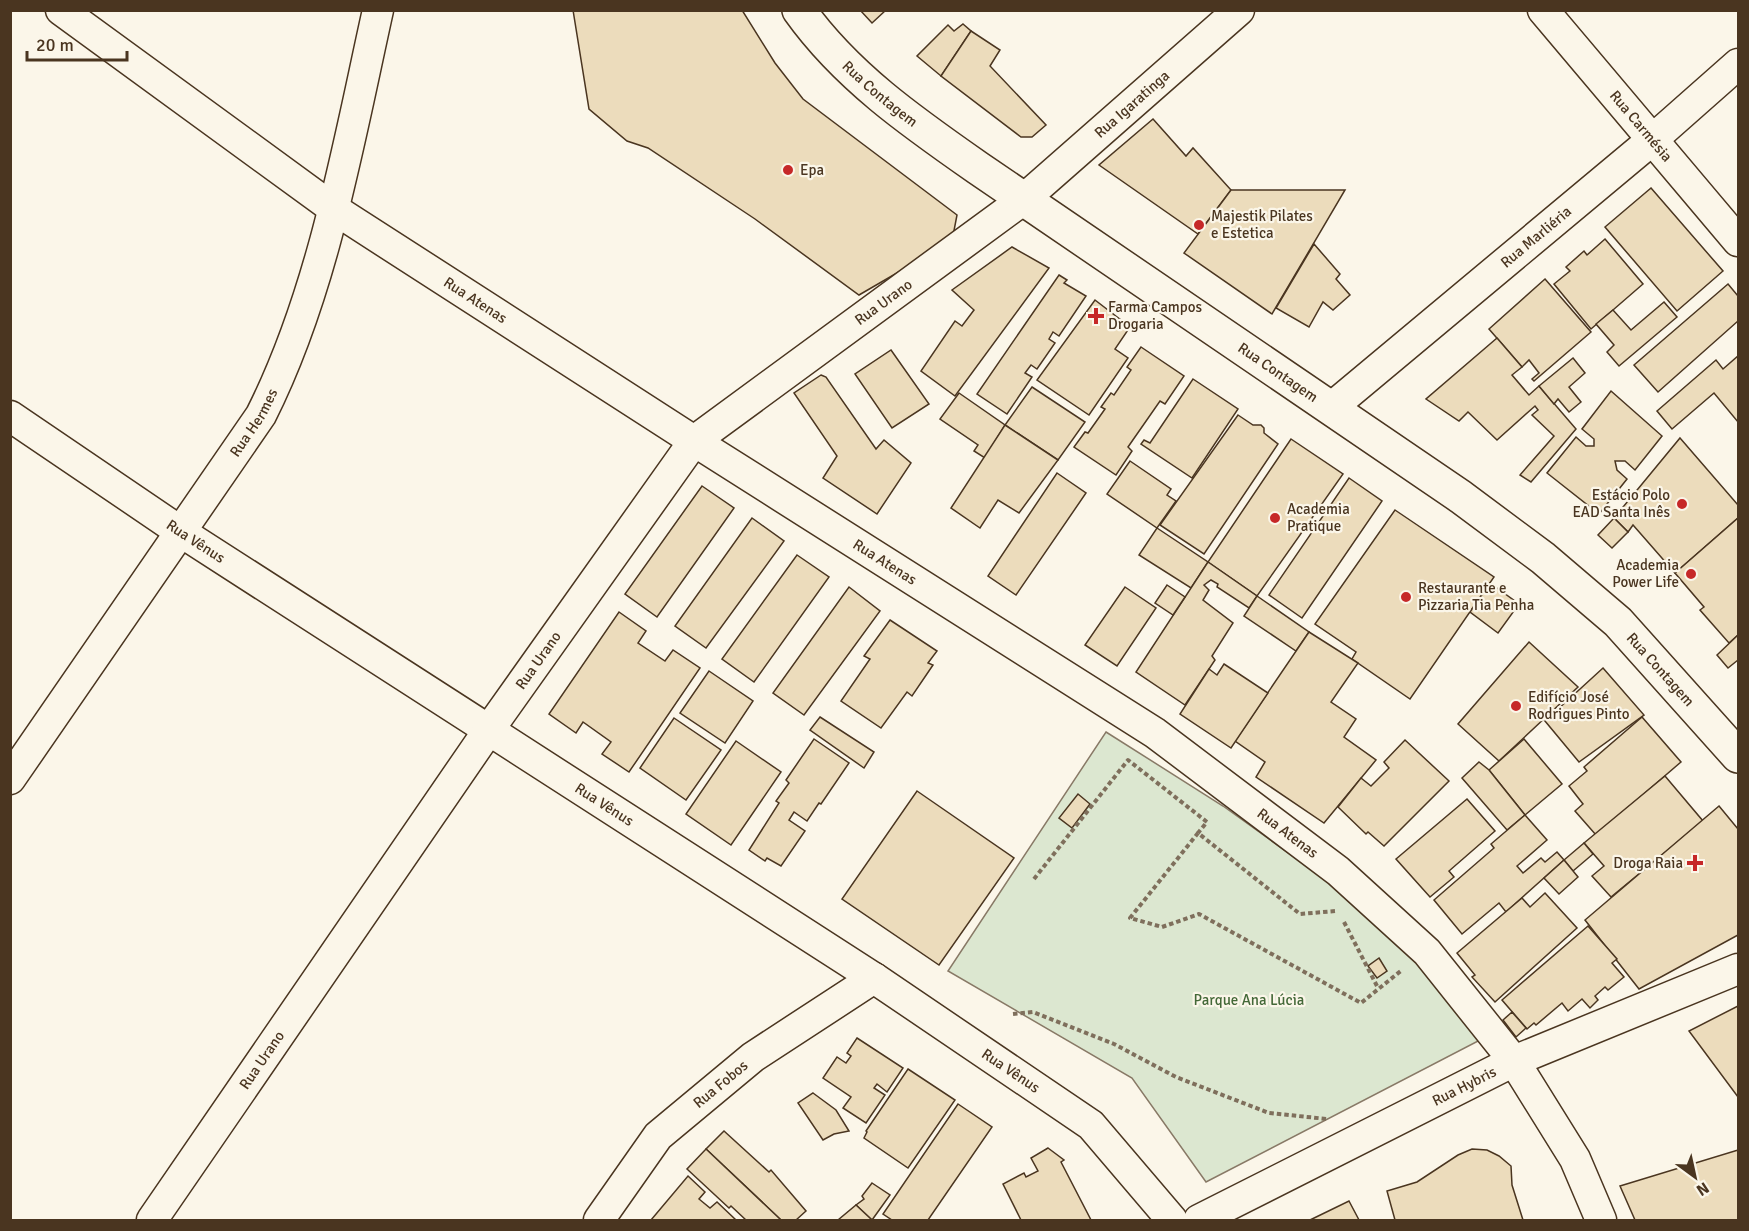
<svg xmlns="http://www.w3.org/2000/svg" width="1749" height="1231" font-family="Signika,sans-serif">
<rect width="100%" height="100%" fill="#fbf6e9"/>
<path fill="#dce7d0" stroke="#887966" stroke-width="1.5" d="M1106 732 1223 806 1340 890 1419 965 1482 1039 1206 1182 1132 1078 948 971Z"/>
<g fill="#ecdcbc" stroke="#4a3520" stroke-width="1.5">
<path d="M573 10H742L775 63 803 99 957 215 952 241 859 295 755 219 648 148 627 141 589 109Z"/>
<path d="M860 10H886L872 23Z"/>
<path d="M963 24 971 31 941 76 917 56 948 25 954 31Z"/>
<path d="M971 31 1000 50 990 66 1046 125 1032 137H1021L941 76Z"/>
<path d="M1153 119 1186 156 1193 148 1231 190 1198 234 1099 165Z"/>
<path d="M1651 188 1723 271 1677 311 1605 227Z"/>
<path d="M1231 190H1345L1272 314 1184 253Z"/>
<path d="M1605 239 1643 284 1591 329 1554 284 1570 271 1566 267 1584 251 1587 255Z"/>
<path d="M1314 244 1340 274 1336 279 1350 295 1333 310 1323 302 1309 327 1276 308Z"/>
<path d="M1012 247 1049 268 955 396 921 371 955 321 962 326 974 310 952 290Z"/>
<path d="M1059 275 1067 280 1064 283 1086 296 1059 336 1053 332 1049 339 1055 343 1037 369 1031 365 1025 373 1032 377 1007 414 977 394Z"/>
<path d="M1545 279 1591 332 1534 381 1532 379 1539 373 1529 360 1522 367 1489 329Z"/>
<path d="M1728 284 1738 296V321L1658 392 1634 365Z"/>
<path d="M1095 300 1130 327 1115 349 1128 358 1089 415 1037 380Z"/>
<path d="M1664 302 1677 317 1619 366 1607 352 1614 345 1596 324 1613 310 1631 330Z"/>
<path d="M1497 338 1522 367 1512 375 1529 395 1539 386 1576 429 1531 482 1520 475 1554 436 1532 415 1538 410 1535 406 1497 440 1468 412 1459 421 1426 399Z"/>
<path d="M1141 347 1184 376 1165 404 1160 401 1128 447 1132 451 1116 475 1074 447 1085 432 1088 433 1105 409 1101 407 1111 393 1114 395 1131 370 1127 367Z"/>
<path d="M891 350 929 404 892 428 855 374Z"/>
<path d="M1738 356V422L1714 393 1672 429 1657 411 1716 360 1723 369Z"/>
<path d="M1573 358 1585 373 1569 387 1581 402 1569 412 1558 399 1554 404 1539 386Z"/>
<path d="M821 375 826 377 876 449 884 440 911 463 877 514 823 478 837 456 794 393Z"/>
<path d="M1193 379 1238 409 1192 478 1141 444 1144 440 1150 443Z"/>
<path d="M1032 387 1085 422 1058 460 1005 425Z"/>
<path d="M1611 391 1662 436 1635 470 1625 461H1615L1617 470 1627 479 1599 514 1547 473 1576 437 1586 446H1594V439L1582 429Z"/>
<path d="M959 393 1005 425 985 458 974 451 978 445 940 419Z"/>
<path d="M1238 415 1253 425H1261L1264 428V433L1278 444 1204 554 1160 525Z"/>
<path d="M1005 425 1058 460 1019 513 998 500 980 528 951 508Z"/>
<path d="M1680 438 1738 505V518L1675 573 1633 525 1628 532 1614 518Z"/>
<path d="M1291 439 1343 474 1257 596 1208 562Z"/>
<path d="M1130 461 1171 489 1167 495 1176 501 1157 528 1107 494Z"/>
<path d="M1057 473 1086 493 1016 595 988 576Z"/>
<path d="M1349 478 1382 501 1302 618 1269 595Z"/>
<path d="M702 486 734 508 657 617 625 594Z"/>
<path d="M1395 510 1494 577 1410 699 1352 659 1356 652 1315 624Z"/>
<path d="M752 518 784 541 706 648 675 626Z"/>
<path d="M1614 518 1628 532 1612 548 1598 535Z"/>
<path d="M1738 518V635L1729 643 1700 610 1704 607 1675 573Z"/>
<path d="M1157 528 1208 562 1191 588 1139 555Z"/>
<path d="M797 555 829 577 754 682 722 659Z"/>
<path d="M1208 562 1257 596 1249 608 1217 587 1218 584 1211 580 1204 585 1209 590 1203 600 1233 623 1212 656 1215 660 1185 705 1136 672Z"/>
<path d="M1490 583 1519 604 1498 633 1470 612Z"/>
<path d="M1167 585 1185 597 1173 615 1155 603Z"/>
<path d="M849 587 880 611 804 715 773 693Z"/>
<path d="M1125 587 1156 608 1117 666 1085 645Z"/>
<path d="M1257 596 1309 632 1296 651 1244 616Z"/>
<path d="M619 612 646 631 638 643 665 661 673 650 700 668 629 772 602 754 611 742 583 722 576 733 549 714Z"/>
<path d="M890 620 937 651 928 663 933 665 912 696 907 692 881 728 841 701 870 659 864 656Z"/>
<path d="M1309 632 1358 663 1331 702 1356 719 1344 737 1376 760 1324 823 1256 777 1265 762 1235 741Z"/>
<path d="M1738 635V660L1728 668 1717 655Z"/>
<path d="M1529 642 1578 687 1499 761 1458 724Z"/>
<path d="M1224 664 1268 693 1231 748 1180 714 1209 669 1217 675Z"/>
<path d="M1603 668 1644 715 1579 762 1545 721Z"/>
<path d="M709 671 753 701 725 743 680 713Z"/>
<path d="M820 717 874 752 864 768 810 730Z"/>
<path d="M1642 717 1681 762 1596 835 1575 811 1583 804 1569 786 1587 771 1584 767Z"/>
<path d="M674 718 721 750 686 800 640 768Z"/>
<path d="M814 739 849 763 821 804 819 803 807 821 794 812 789 820 805 831 781 866 767 858 765 861 749 850 779 803 776 801 789 783 786 780Z"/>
<path d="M1524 739 1562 784 1525 815 1489 770Z"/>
<path d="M1405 740 1449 781 1384 846 1368 832 1366 834 1338 807 1361 778 1371 786 1389 768 1384 762Z"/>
<path d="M736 741 781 772 731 845 686 814Z"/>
<path d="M1479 762 1489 770 1525 815 1507 830 1462 778Z"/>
<path d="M1665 776 1703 821 1611 897 1592 876 1604 866 1584 843Z"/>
<path d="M917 791 1014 858 939 965 842 899Z"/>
<path d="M1078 794 1090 804 1072 828 1059 818Z"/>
<path d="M1467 799 1495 831 1449 871 1454 877 1430 897 1396 859Z"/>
<path d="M1719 806 1738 829V935L1639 989 1585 920Z"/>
<path d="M1525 815 1547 840 1517 866 1523 873 1541 858 1545 862 1557 852 1564 860 1506 912 1499 903 1462 934 1434 900 1494 848 1491 844Z"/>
<path d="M1584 843 1593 854 1573 871 1564 860Z"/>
<path d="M1564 860 1578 877 1559 894 1544 878Z"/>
<path d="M1545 893 1577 928 1495 1002 1472 977 1475 975 1457 953 1522 898 1530 907Z"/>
<path d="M1588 926 1617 959 1612 963 1624 977 1608 990 1605 987 1595 996 1598 1000 1590 1008 1582 999 1568 1011 1562 1003 1536 1025 1534 1023 1527 1029 1502 1000Z"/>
<path d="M1379 958 1387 971 1377 978 1368 966Z"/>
<path d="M1738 1006V1097L1689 1031Z"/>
<path d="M1512 1012 1526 1028 1516 1037 1503 1020Z"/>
<path d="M857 1038 903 1068 887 1092 877 1084 874 1088 885 1095 866 1123 843 1108 851 1097 823 1078 837 1057 846 1063 851 1056 847 1053Z"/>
<path d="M908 1069 955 1100 908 1168 864 1138 867 1132 866 1131Z"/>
<path d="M813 1093 836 1110 849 1131 834 1134 823 1140 798 1103Z"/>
<path d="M958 1104 992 1127 928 1220H892L883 1214Z"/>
<path d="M724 1131 769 1172 771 1170 806 1211 796 1220H781L706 1149Z"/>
<path d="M1048 1148 1064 1160 1061 1162 1091 1220H1021L1003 1184 1024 1173 1026 1177 1038 1171 1031 1158Z"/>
<path d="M706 1149 781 1220H746L731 1206 729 1208 687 1169Z"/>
<path d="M1472 1149 1487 1150 1499 1156 1511 1166 1512 1185 1523 1220H1395L1387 1191 1417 1182 1458 1155Z"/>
<path d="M1738 1150V1220H1635L1620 1186Z"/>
<path d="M688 1176 705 1192 699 1199 710 1208 717 1202 736 1220H651Z"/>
<path d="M872 1183 890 1195 872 1220 856 1205 864 1199 862 1196Z"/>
<path d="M1349 1201 1359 1220H1310Z"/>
<path d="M856 1205 872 1220H838Z"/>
</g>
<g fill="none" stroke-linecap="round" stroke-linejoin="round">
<g stroke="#4a3520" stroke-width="33">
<g id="minor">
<path id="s1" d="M61 10 334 209 694 441 1155 733 1338 871 1427 952 1514 1061 1575 1159 1601 1220"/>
<path id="s2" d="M1543 10 1738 241"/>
<path id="s3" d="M1331 408 1652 140 1738 64"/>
<path id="s4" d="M10 416 181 532 874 978 1091 1125 1172 1220"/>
<path id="s5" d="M10 779 261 415C323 292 348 145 378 10"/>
<path id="s6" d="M152 1220 488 731 694 441 1024 199 1239 10"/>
<path id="s7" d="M599 1220 658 1136 753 1057 874 978"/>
<path id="s8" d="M1199 1220 1514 1061 1738 969"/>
</g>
</g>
<g stroke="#4a3520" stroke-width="36">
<g id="tertiary">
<path id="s9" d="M799 10C846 76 912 122 978 168L1461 497 1543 558 1618 622 1738 756"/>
</g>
</g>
<g stroke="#7f6f5c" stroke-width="4" stroke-dasharray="4.5 3" stroke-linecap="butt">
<path d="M1034 879 1128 760 1207 822 1198 833"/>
<path d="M1335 911 1300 914 1198 833 1130 918 1162 927 1199 914 1361 1003 1402 970"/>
<path d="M1344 922 1378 988"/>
<path d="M1013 1014 1033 1012 1114 1044 1176 1077 1269 1113 1327 1119"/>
</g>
<use href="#minor" stroke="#fbf6e9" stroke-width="30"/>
<use href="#tertiary" stroke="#fbf6e9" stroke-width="33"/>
</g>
<g fill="#c62828" stroke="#fbf6e9" stroke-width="2">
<circle cx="788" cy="170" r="6"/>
<circle cx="1199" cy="225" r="6"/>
<path d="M1093 307h6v6h6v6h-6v6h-6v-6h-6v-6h6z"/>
<circle cx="1682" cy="504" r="6"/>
<circle cx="1275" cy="518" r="6"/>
<circle cx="1691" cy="574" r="6"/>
<circle cx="1406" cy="597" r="6"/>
<circle cx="1516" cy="706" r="6"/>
<path d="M1692 854h6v6h6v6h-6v6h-6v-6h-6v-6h6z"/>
</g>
<g text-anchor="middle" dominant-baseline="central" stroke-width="4.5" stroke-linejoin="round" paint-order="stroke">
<g font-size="15" fill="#4a3520" stroke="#fbf6e9">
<text stroke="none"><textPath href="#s9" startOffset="117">Rua Contagem</textPath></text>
<text stroke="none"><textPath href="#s6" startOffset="1502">Rua Igaratinga</textPath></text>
<text stroke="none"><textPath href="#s2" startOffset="152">Rua Carmésia</textPath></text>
<text stroke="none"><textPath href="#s3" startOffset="267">Rua Marliéria</textPath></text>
<text stroke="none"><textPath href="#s1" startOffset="506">Rua Atenas</textPath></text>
<text stroke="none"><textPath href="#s6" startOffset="1184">Rua Urano</textPath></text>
<text stroke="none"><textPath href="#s9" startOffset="603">Rua Contagem</textPath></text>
<text stroke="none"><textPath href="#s5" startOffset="432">Rua Hermes</textPath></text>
<text stroke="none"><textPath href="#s4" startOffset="224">Rua Vênus</textPath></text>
<text stroke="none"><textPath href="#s1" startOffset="992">Rua Atenas</textPath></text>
<text stroke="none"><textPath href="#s6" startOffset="680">Rua Urano</textPath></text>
<text stroke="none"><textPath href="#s9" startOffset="1089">Rua Contagem</textPath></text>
<text stroke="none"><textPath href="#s4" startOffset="710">Rua Vênus</textPath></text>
<text stroke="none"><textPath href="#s1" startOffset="1478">Rua Atenas</textPath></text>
<text stroke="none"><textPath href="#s6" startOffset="194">Rua Urano</textPath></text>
<text stroke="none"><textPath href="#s4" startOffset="1196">Rua Vênus</textPath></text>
<text stroke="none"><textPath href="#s7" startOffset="184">Rua Fobos</textPath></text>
<text stroke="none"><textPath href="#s8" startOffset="297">Rua Hybris</textPath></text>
</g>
<g font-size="15" fill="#4a3520" stroke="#fbf6e9" text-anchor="start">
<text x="800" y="170">Epa</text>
<text x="1211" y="216">Majestik Pilates<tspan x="1211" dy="17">e Estetica</tspan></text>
<text x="1108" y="307">Farma Campos<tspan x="1108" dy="17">Drogaria</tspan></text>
<text x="1670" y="495" text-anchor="end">Estácio Polo<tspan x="1670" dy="17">EAD Santa Inês</tspan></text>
<text x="1287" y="509">Academia<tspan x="1287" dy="17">Pratique</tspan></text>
<text x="1679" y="565" text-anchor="end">Academia<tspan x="1679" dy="17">Power Life</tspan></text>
<text x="1418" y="588">Restaurante e<tspan x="1418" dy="17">Pizzaria Tia Penha</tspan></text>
<text x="1528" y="697">Edifício José<tspan x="1528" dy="17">Rodrigues Pinto</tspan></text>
<text x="1683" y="863" text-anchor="end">Droga Raia</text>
</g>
<g font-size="15" fill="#436837" stroke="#fbf6e9">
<text x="1249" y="1000">Parque Ana Lúcia</text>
</g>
</g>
<rect width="1749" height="1231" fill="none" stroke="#4a3520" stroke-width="24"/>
<g transform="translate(1695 1177) rotate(147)" stroke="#fbf6e9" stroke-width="4.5" paint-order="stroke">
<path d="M0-4.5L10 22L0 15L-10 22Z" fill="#4a3520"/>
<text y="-9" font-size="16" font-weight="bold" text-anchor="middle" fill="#4a3520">N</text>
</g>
<path d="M27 51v9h100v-9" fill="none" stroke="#4a3520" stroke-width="3"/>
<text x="36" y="51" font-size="18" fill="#4a3520" stroke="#fbf6e9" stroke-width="4.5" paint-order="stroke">20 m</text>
</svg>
